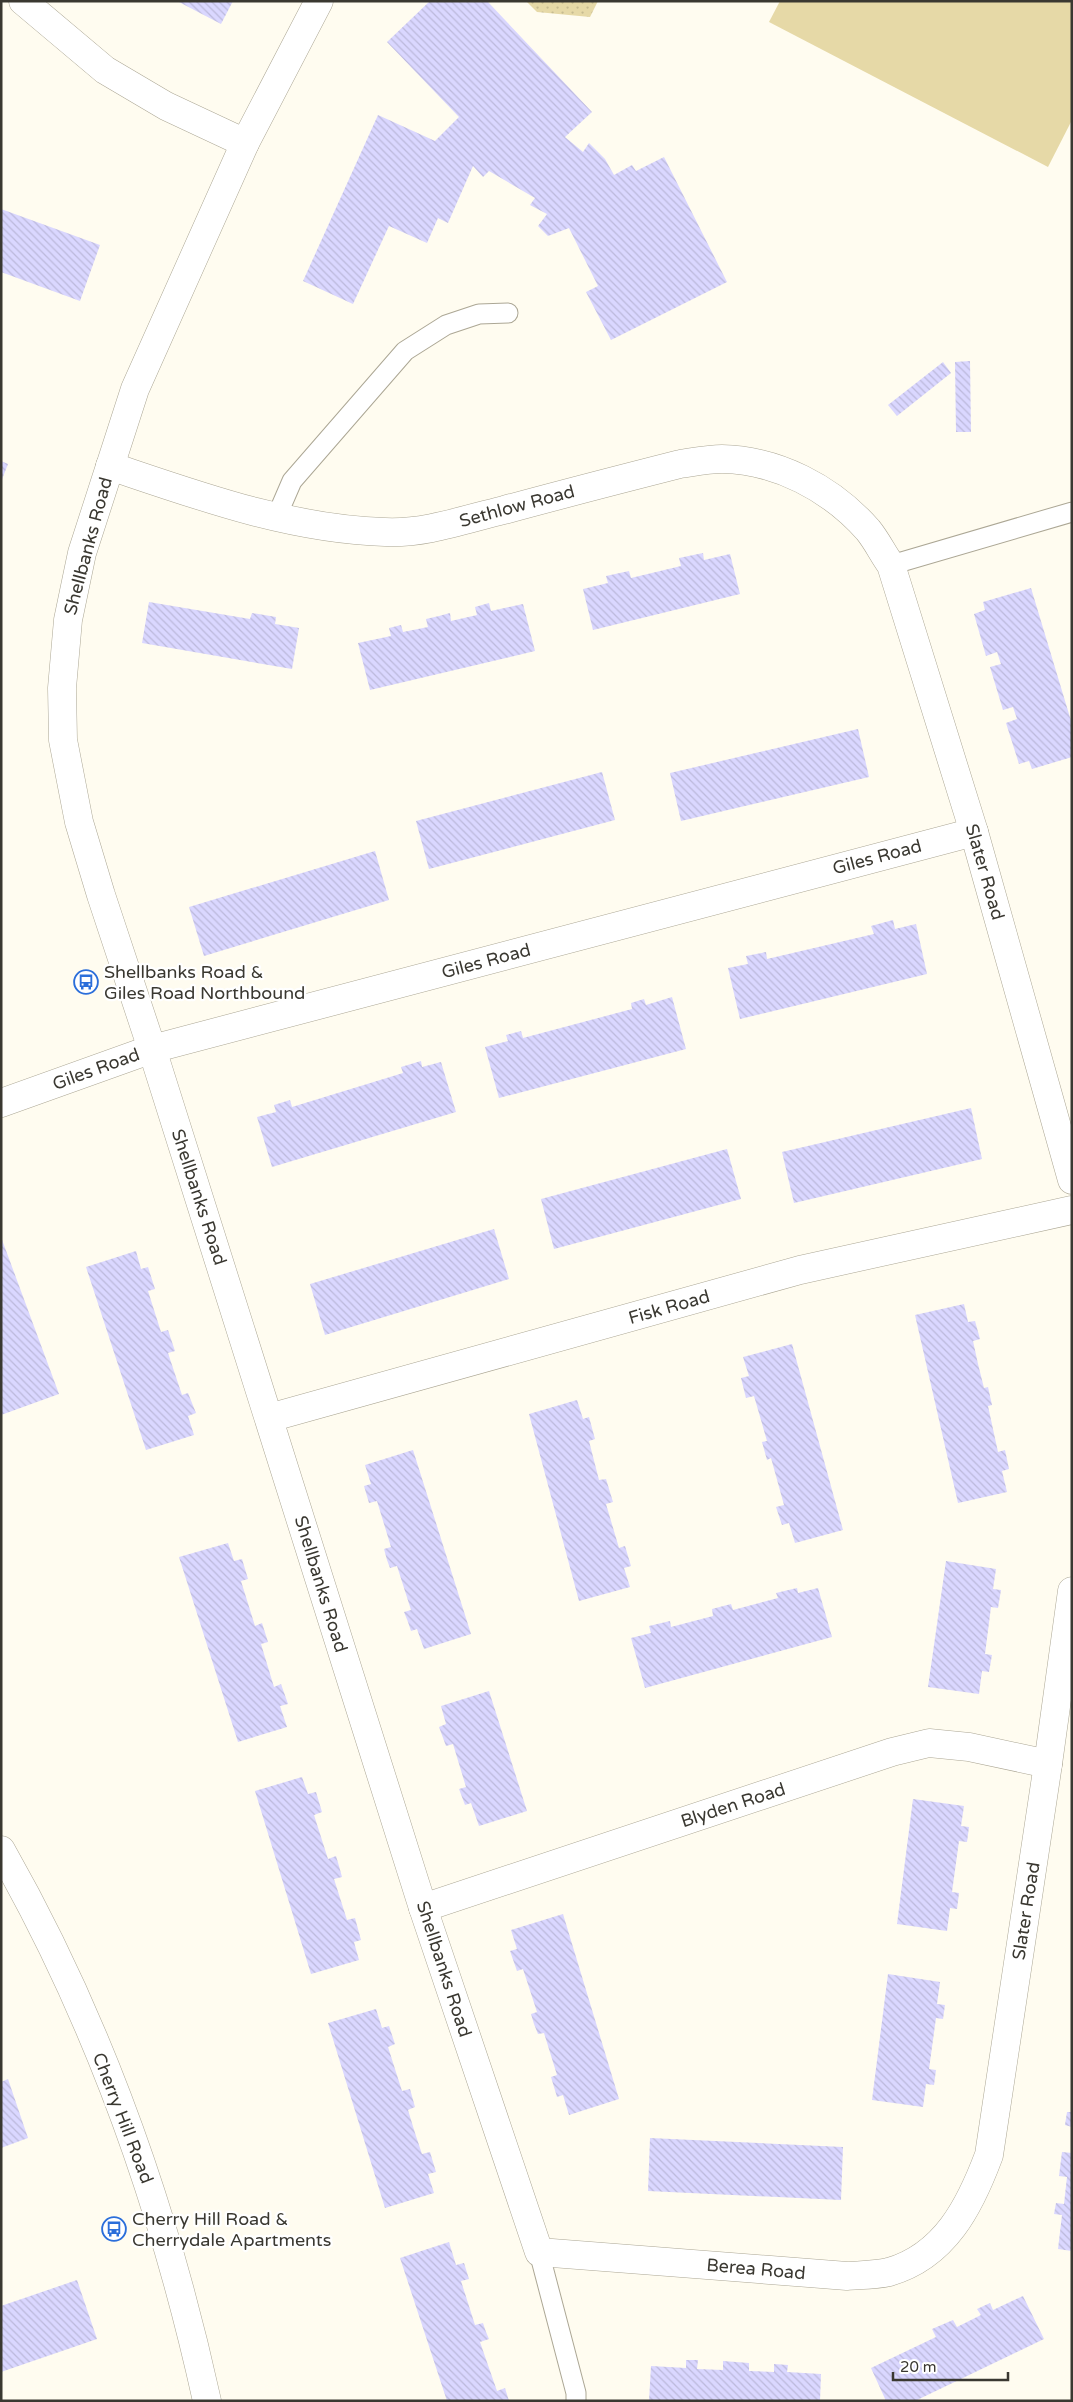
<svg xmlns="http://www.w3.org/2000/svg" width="1073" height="2402" font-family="'Varela Round',sans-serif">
<defs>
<pattern id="park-dots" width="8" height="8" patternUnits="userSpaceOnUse" patternTransform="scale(1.25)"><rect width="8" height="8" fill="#e6d9a7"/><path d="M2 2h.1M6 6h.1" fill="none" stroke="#c6bb90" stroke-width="1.8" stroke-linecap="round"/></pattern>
<pattern id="building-back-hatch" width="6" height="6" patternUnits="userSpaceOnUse" patternTransform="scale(1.25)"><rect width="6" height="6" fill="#dad7ff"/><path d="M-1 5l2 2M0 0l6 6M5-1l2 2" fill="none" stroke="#bcb9db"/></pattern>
</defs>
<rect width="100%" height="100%" fill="#fffcf0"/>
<path fill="url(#park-dots)" d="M526 1H598L590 17 537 12Z"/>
<path fill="#e6d9a7" d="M780 1H1072V120L1048 167 769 22Z"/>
<g fill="url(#building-back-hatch)">
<path d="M177 1H233L221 24Z"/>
<path d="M430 1H487L592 112 565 137 583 152 589 143 605 159 614 175 632 165 636 171 664 157 727 282 611 340 586 292 598 286 569 228 548 236 538 226 547 214 530 205 535 198 489 171 483 177 473 166 448 223 438 218 427 243 389 226 353 304 303 281 378 115 435 141 459 117 387 42Z"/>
<path d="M1 209 100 245 80 301 1 272Z"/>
<path d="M970 361 971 432H956L955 362Z"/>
<path d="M943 362 951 373 897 416 888 405Z"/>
<path d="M1 461 8 464 1 482Z"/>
<path d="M703 553 704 560 730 554 740 594 593 630 583 589 608 583 606 576 629 571 631 578 681 566 679 558Z"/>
<path d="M1031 588 1072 724V757L1032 769 1029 761 1019 764 1006 723 1017 719 1013 707 1003 710 990 667 1001 664 997 652 986 656 974 614 985 610 983 602Z"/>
<path d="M149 602 250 619 252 613 276 617 275 624 299 628 292 669 142 643Z"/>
<path d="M489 603 491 611 523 604 535 651 370 690 358 643 391 636 389 628 401 625 403 632 428 627 426 619 439 616 450 613 451 621 477 615 475 607Z"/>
<path d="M858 729 869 777 681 821 670 773Z"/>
<path d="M602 772 615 820 429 869 416 821Z"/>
<path d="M375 851 389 900 204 956 189 907Z"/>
<path d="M893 920 895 929 916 924 927 974 740 1019 728 968 748 964 746 956 766 952 767 959 874 934 871 926Z"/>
<path d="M672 997 686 1049 499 1098 485 1047 508 1041 506 1035 521 1031 523 1038 632 1009 631 1003 644 999 646 1005Z"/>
<path d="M421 1061 422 1067 441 1062 456 1112 272 1167 257 1117 276 1112 274 1105 290 1100 292 1107 403 1073 401 1067Z"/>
<path d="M971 1108 982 1159 794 1203 782 1152Z"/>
<path d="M727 1149 741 1199 554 1249 541 1199Z"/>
<path d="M494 1229 509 1279 325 1335 310 1284Z"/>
<path d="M1 1237 59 1394 1 1415Z"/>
<path d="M136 1251 141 1269 148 1267 155 1289 148 1291 161 1332 168 1330 175 1351 168 1353 182 1395 188 1393 196 1413 188 1416 194 1435 146 1450 86 1267Z"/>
<path d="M964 1304 968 1322 975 1321 980 1339 973 1341 978 1364 984 1388 988 1387 992 1405 988 1406 998 1452 1005 1450 1009 1469 1002 1471 1007 1492 958 1503 915 1315Z"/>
<path d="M792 1344 843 1530 795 1543 789 1523 782 1525 776 1507 784 1505 771 1458 767 1460 762 1442 767 1441 754 1396 746 1398 741 1378 749 1376 743 1357Z"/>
<path d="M577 1400 583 1419 589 1417 595 1439 589 1441 599 1480 606 1479 613 1502 606 1504 619 1548 625 1546 631 1566 624 1568 630 1587 579 1601 529 1414Z"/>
<path d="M413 1450 471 1634 424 1649 417 1629 411 1631 408 1622 404 1612 411 1610 397 1566 390 1568 387 1560 384 1549 391 1547 377 1501 369 1503 364 1486 371 1484 365 1465Z"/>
<path d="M228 1543 234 1561 242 1559 248 1579 241 1581 255 1626 262 1623 268 1642 261 1644 274 1687 281 1684 288 1704 280 1706 287 1727 238 1742 179 1557Z"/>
<path d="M946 1561 996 1569 993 1589 1001 1590 998 1608 991 1607 985 1654 992 1655 989 1672 982 1671 979 1694 928 1687Z"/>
<path d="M797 1588 798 1593 818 1588 832 1637 645 1688 631 1638 651 1633 649 1626 670 1621 671 1627 713 1616 712 1609 731 1604 733 1610 778 1598 776 1593Z"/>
<path d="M489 1691 527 1811 479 1826 471 1803 465 1805 459 1789 466 1787 453 1744 446 1746 439 1727 446 1724 441 1706Z"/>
<path d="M302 1777 308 1794 316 1792 322 1812 314 1815 328 1859 336 1856 339 1866 342 1877 334 1879 347 1920 355 1918 361 1940 354 1942 359 1960 311 1974 255 1791Z"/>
<path d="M913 1799 964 1806 961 1826 969 1827 967 1842 959 1841 952 1892 959 1893 957 1909 950 1908 947 1931 897 1924Z"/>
<path d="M563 1914 619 2099 569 2115 563 2095 557 2097 551 2077 557 2075 544 2033 538 2034 534 2024 531 2014 537 2012 523 1969 517 1971 510 1951 517 1949 511 1930Z"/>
<path d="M888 1974 940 1982 937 2004 945 2005 943 2019 936 2018 929 2069 936 2070 934 2085 926 2084 923 2107 872 2100Z"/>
<path d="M376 2009 382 2028 389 2026 395 2044 388 2047 402 2091 410 2089 415 2107 408 2110 415 2133 422 2154 430 2152 436 2172 428 2174 434 2193 385 2208 328 2023Z"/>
<path d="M8 2079 28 2138 1 2148V2082Z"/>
<path d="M1067 2112H1072V2127L1065 2125Z"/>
<path d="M650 2138 843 2147 841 2200 648 2191Z"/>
<path d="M1062 2152 1072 2153V2251L1058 2249 1062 2215 1054 2214 1056 2203 1064 2204 1067 2177 1059 2176Z"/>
<path d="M449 2242 456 2265 464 2263 469 2279 461 2281 475 2325 483 2323 486 2332 489 2339 480 2342 497 2391 505 2388 509 2401H447L400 2258Z"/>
<path d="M77 2280 97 2339 1 2372V2306Z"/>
<path d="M1023 2296 1044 2339 915 2401H886L871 2368 936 2337 932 2329 953 2320 957 2327 981 2315 977 2309 990 2303 993 2310Z"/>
<path d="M686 2360H698L697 2369 723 2370V2361L749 2363V2371L774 2372V2364L788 2365 787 2372 821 2374 820 2401H649L651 2366 686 2368Z"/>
</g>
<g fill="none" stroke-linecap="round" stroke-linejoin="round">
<g stroke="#aca795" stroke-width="21">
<g id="service">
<path d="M276 518 292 481 405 351 446 325 479 314 508 313"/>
<path d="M891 565 1072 512"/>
<path d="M539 2252 576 2393V2401"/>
</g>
</g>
<g stroke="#aca795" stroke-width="29">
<g id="minor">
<path d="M23 1 105 70 166 106 245 143"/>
<path d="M319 1 245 143 135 389 82 553 68 620 62 688 63 740 79 822 101 895 152 1049 423 1908 539 2252 847 2276C861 2275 876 2275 889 2272 945 2256 970 2206 989 2155L1048 1764 1072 1591"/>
<path d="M110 466C199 496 289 529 385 532 425 534 466 519 504 510 563 494 621 479 680 464 694 462 708 459 722 459 777 460 831 488 868 530 877 541 883 554 891 565L974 832 1072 1180"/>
<path d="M1 1103 152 1049 974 832"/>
<path d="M269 1418 800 1270 1072 1210"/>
<path d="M423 1908 892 1752 929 1743 969 1747 1048 1764"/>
</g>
</g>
<g stroke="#aca795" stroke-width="29">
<path id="tertiary" d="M1 1850C98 2020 165 2210 207 2401"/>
</g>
<use href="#service" stroke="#fff" stroke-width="19"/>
<use href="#minor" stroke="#fff" stroke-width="28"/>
<use href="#tertiary" stroke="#fff" stroke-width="28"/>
</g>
<defs>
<g id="bus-ring" transform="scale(1.25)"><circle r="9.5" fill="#fff" stroke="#2b6eda" stroke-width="1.5"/><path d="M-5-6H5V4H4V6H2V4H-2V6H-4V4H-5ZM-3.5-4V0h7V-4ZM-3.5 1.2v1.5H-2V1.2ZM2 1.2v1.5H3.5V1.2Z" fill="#2b6eda"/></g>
</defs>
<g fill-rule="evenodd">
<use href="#bus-ring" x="86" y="982"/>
<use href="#bus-ring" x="114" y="2229"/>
</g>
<g text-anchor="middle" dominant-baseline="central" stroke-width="4.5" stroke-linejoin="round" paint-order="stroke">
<g font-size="18" fill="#3a3831" stroke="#fff">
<text transform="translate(517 506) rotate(-15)">Sethlow Road</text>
<text transform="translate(88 546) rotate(-75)">Shellbanks Road</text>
<text transform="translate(877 857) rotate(-15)">Giles Road</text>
<text transform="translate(985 872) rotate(74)">Slater Road</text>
<text transform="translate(486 961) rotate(-15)">Giles Road</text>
<text transform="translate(96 1069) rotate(-20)">Giles Road</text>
<text transform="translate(199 1197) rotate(72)">Shellbanks Road</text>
<text transform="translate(669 1307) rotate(-16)">Fisk Road</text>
<text transform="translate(321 1584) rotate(73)">Shellbanks Road</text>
<text transform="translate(733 1805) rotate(-18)">Blyden Road</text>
<text transform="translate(1026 1911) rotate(-81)">Slater Road</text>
<text transform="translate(444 1969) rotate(72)">Shellbanks Road</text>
<text transform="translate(123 2118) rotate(69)">Cherry Hill Road</text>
<text transform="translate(756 2269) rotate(5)">Berea Road</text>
</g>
<g font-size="18" fill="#3a3831" stroke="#fff" text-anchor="start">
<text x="104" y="972">Shellbanks Road &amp;<tspan x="104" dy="21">Giles Road Northbound</tspan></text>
<text x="132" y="2219">Cherry Hill Road &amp;<tspan x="132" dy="21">Cherrydale Apartments</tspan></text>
</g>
</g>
<rect width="1073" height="2402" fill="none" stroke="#3a3831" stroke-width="5"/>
<path d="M893 2372v8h115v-8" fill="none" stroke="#3a3831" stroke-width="2.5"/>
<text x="900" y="2372" font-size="15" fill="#3a3831" stroke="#ffffff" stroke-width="4" paint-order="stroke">20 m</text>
</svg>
